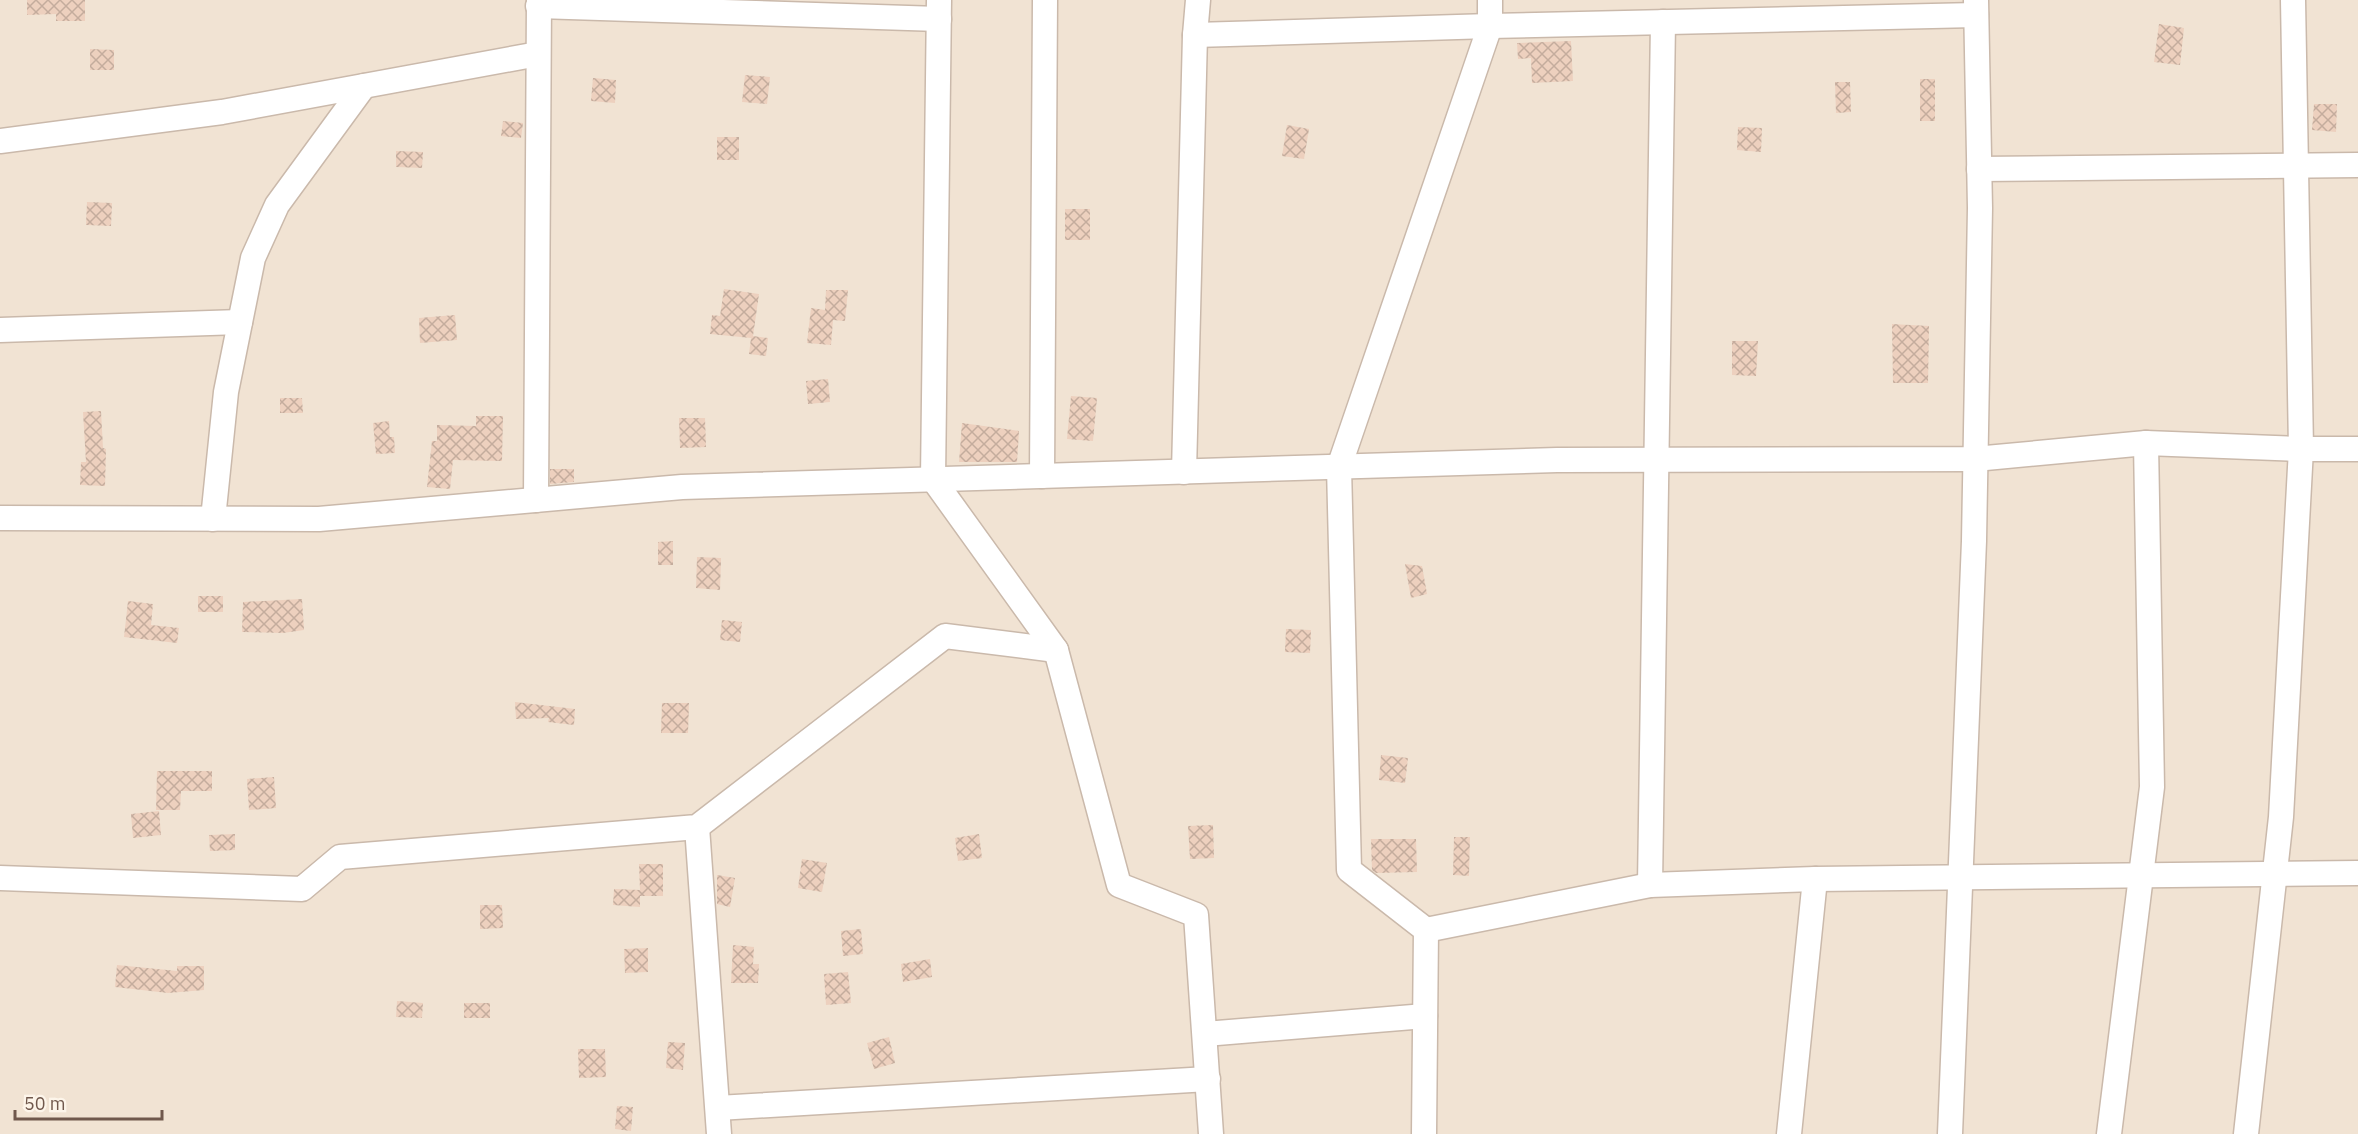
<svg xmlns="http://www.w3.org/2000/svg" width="2358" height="1134" font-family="'IBM Plex Sans',sans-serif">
<defs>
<pattern id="building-cross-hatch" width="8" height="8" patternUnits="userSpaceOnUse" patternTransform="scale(1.5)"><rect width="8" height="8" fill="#edd0be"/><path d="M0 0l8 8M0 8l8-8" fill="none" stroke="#c4ac9d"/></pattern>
</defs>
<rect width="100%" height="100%" fill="#faf1e4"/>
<rect fill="#f1e3d3" x="0" y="0" width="2358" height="1134"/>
<g fill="url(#building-cross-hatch)">
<path d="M27 0H85V21H56V14L27 15Z"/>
<path d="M2159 24 2184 28 2180 65 2154 62Z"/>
<path d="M1571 41 1573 81 1532 83 1531 58 1518 59 1517 43Z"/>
<path d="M90 49 114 50V70H90Z"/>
<path d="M745 75 770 77 767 104 742 102Z"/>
<path d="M593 78 616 80 615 103 591 101Z"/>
<rect x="1920" y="79" width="15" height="42"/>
<path d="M1835 82H1850L1851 112 1836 113Z"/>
<path d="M2314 104H2337L2336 132 2312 130Z"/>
<path d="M503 121 523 123 521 138 501 136Z"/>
<path d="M1287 125 1309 129 1304 159 1282 156Z"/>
<path d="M1738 127 1762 128 1761 152 1737 150Z"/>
<rect x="717" y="137" width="22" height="23"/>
<path d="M396 151 423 152 422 168 396 167Z"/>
<path d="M87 202 112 203 111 226 86 225Z"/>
<rect x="1065" y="209" width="25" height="31"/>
<path d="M724 289 759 294 753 336 768 338 766 356 749 354 751 338 710 334 712 315 720 316Z"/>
<path d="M826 290H848L845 321 833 320 831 345 807 343 811 308 825 310Z"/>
<path d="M455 315 457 340 420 343 419 318Z"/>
<path d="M1892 324 1929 326 1928 383H1893Z"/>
<path d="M1732 341H1758L1756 376 1732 375Z"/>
<path d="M828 379 830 402 808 404 806 381Z"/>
<path d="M1071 396 1097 398 1093 441 1067 439Z"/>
<path d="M280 398H302L303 413H280Z"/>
<path d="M101 411 103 448 106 449 105 486 80 485 81 462H86L83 412Z"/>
<path d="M476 416H503L502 461 453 460 450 489 427 487 432 441H437V425L476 426Z"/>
<path d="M679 418H705L706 447 680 448Z"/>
<path d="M389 421 390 437H394L395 453 376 454 373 423Z"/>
<path d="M962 423 1019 431 1017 462H959Z"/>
<path d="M550 469H574V482L550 484Z"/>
<path d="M673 541V565H658V542Z"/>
<path d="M697 557 721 558 720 590 696 588Z"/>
<path d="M1405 564 1422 566 1427 594 1411 598Z"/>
<rect x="198" y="596" width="25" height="16"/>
<path d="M302 599 304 630 283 633 242 632 243 602Z"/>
<path d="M128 601 153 604 151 625 179 628 177 643 124 637Z"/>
<path d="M722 620 742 622 740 642 720 640Z"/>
<path d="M1286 629 1311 630 1310 653 1285 652Z"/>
<path d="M515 702 575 709 574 725 548 722 549 718 516 719Z"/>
<path d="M662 703H689L688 733H661Z"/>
<path d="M1381 755 1408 758 1405 783 1379 780Z"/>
<path d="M157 771H212V791H181L180 810H156Z"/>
<path d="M274 777 276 808 249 810 247 779Z"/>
<path d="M159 811 161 835 133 838 131 814Z"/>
<path d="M1213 825 1214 858 1190 859 1188 826Z"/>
<path d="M235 834V850L210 851 209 835Z"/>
<path d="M979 834 982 858 958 861 955 838Z"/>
<path d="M1454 837H1470L1469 876 1453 875Z"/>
<path d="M1371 839H1416L1417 872 1376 873 1372 870Z"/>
<path d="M802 859 827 863 822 892 798 888Z"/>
<path d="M639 864H663V896H640V907L613 905 614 889 640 890Z"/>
<path d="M717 875 735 878 730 907 717 904Z"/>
<path d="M480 905H502L503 928 480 929Z"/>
<path d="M861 929 863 954 843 956 841 931Z"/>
<path d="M733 945 754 947 753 964H759L758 983H731Z"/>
<path d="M648 948V972L625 973 624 949Z"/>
<path d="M930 959 932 977 903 982 901 964Z"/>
<path d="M117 965 177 971V966H204V990L168 993 115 987Z"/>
<path d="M848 972 851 1003 826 1005 824 974Z"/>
<path d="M397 1001 423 1003 422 1018 396 1017Z"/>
<rect x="464" y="1003" width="26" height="15"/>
<path d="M889 1037 895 1063 874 1069 867 1043Z"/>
<path d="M668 1042 685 1043 683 1070 666 1068Z"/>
<path d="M578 1049H605L606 1077 579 1078Z"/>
<path d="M617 1106 633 1107 631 1131 615 1129Z"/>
</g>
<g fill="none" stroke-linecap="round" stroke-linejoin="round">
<g stroke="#cab9ab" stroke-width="27">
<g id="minor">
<path d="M939 0 933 479 1056 650 1119 885 1196 915 1211 1134"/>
<path d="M538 6 939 19"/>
<path d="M1195 35 1490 26 1976 15"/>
<path d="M0 141 222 112 538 54"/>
<path d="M1979 169 2358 165"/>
<path d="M0 330 240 322"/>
<path d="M1184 472 1195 35 1198 0"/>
<path d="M1042 476 1045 0"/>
<path d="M536 500 539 0"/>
<path d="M0 518 319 519 682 487 1557 460 1975 459 2146 443 2301 449H2358"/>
<path d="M213 519 226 392 253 258 277 205 364 86"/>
<path d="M697 827 719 1134"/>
<path d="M0 878 302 889 340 857 697 827 945 636 1056 650"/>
<path d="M1650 885 1663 22"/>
<path d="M1426 930 1650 885 1815 879 2358 873"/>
<path d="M1205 1034 1425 1016"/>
<path d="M718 1108 1208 1079"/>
<path d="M1424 1134 1426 930 1349 870 1339 467 1490 26V0"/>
<path d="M1789 1134 1815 879"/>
<path d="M1950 1134 1974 541 1980 208 1976 0"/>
<path d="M2109 1134 2152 787 2146 443"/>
<path d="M2246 1134 2281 817 2301 449 2293 0"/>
</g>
</g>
<use href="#minor" stroke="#fff" stroke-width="24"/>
</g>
<path d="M15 1110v9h147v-9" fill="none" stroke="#70584c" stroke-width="3"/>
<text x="24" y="1110" font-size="18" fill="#70584c" stroke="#fdf5ea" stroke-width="4.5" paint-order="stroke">50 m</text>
</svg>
